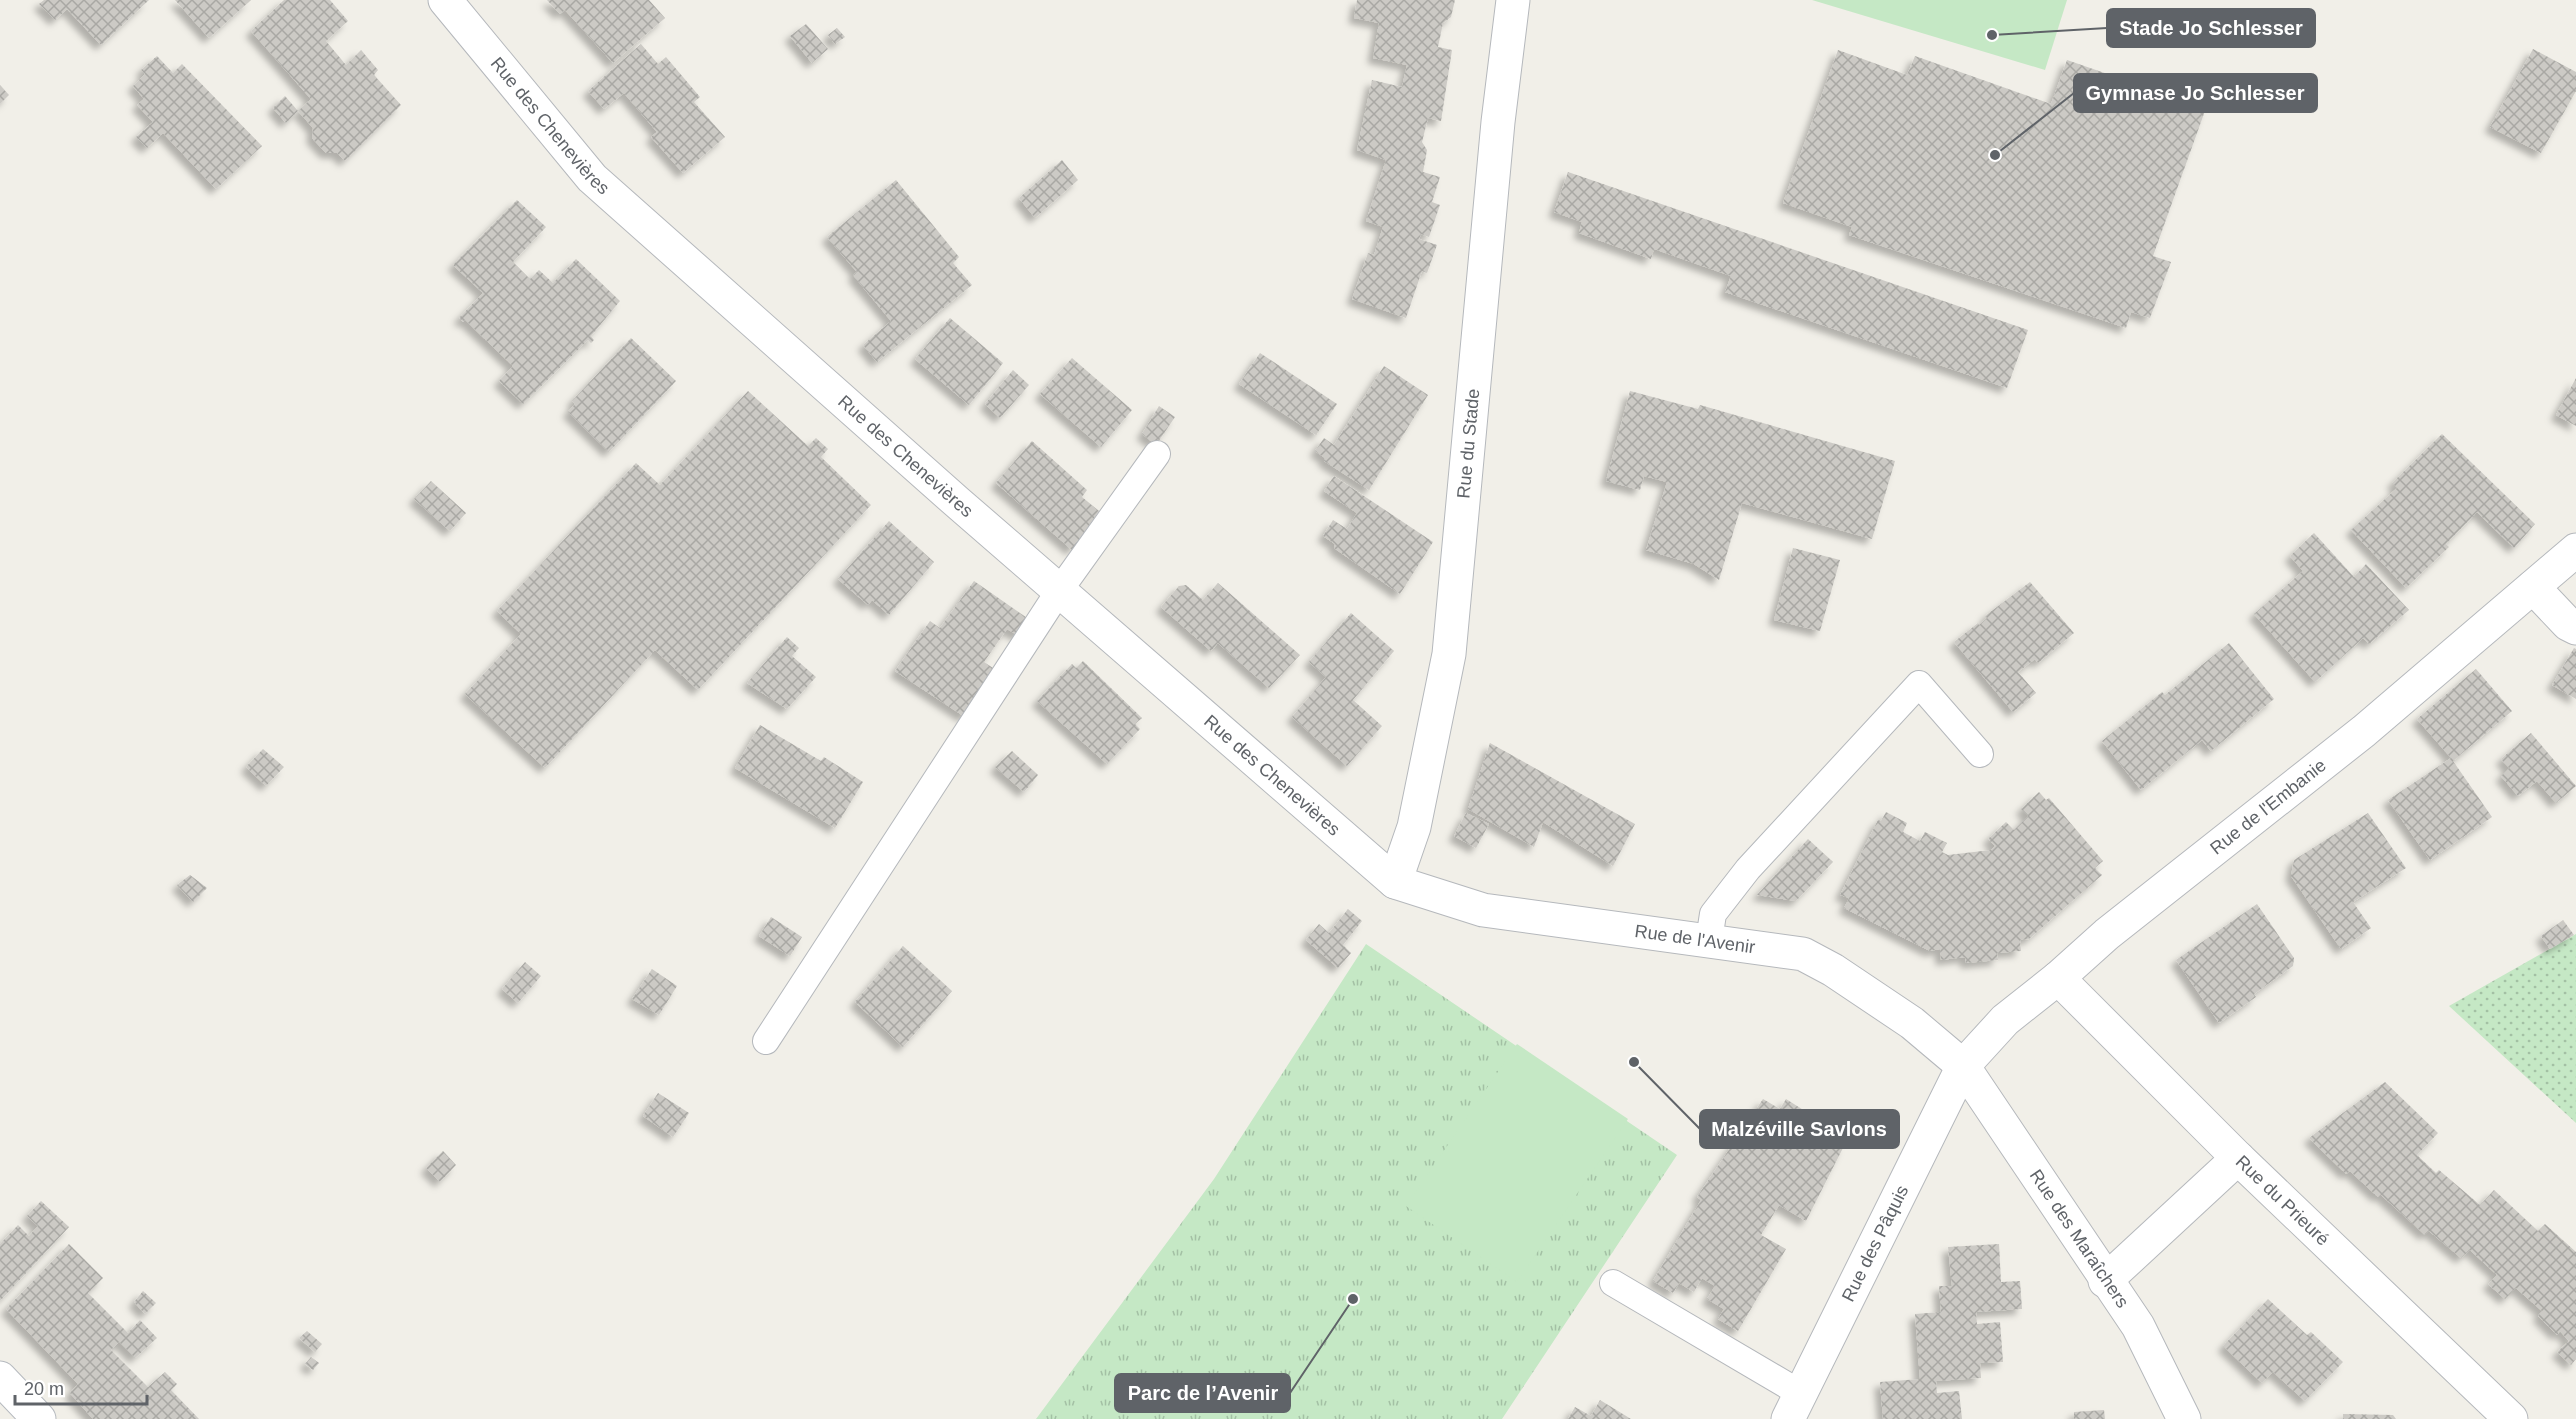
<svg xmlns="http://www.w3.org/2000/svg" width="2576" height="1419" font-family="Arial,sans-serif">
<defs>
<pattern id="grass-dots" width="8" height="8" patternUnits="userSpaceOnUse" patternTransform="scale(1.5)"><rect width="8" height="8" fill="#c5e8c5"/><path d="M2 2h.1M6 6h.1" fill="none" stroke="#a3c0a4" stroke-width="1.8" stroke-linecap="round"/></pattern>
<pattern id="park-tufts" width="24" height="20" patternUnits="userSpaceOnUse" patternTransform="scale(1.5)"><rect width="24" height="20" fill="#c5e8c5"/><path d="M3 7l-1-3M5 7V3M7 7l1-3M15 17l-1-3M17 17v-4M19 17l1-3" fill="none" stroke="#a3c0a4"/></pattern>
<pattern id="building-cross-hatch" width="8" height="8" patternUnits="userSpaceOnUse" patternTransform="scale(1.5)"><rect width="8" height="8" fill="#cccac5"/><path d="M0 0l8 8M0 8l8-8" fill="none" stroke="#a9a8a4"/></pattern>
<filter id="shadow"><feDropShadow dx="-5.5" dy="5.5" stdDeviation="3" flood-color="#0004"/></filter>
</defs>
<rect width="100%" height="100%" fill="#f1efe8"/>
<path fill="url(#grass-dots)" d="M2576 934V1123L2449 1006Z"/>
<path fill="url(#park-tufts)" d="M1366 944 1677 1155 1502 1419H1036L1214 1179Z"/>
<g fill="#c5e8c5">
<path d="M1812 0H2067L2045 70Z"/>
<path d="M1517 1044 1628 1119 1517 1282 1406 1206Z"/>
</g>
<g fill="url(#building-cross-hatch)" filter="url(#shadow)">
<path d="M44 0H149L101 45 67 9 55 20 39 4Z"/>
<path d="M175 0H251L209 38Z"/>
<path d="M284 0H330L348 21 326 41 346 65 361 50 378 70 374 75 401 105 345 161 337 153H326L312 138 313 128 298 111 311 99 251 31Z"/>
<path d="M547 0H649L665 18 613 63 565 10 560 14Z"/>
<path d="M1357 0H1455L1451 17 1443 23 1438 47 1452 50 1441 121 1428 118 1422 142 1427 150 1423 172 1440 177 1432 202 1440 205 1429 237 1421 234 1419 239 1437 245 1427 273 1422 271 1406 318 1352 299 1368 253 1374 255 1383 227 1366 221 1386 160 1357 150 1372 80 1402 87 1407 65 1373 58 1379 23 1354 18Z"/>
<path d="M806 24 828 49 812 63 790 36Z"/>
<path d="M837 28 845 37 835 44 828 35Z"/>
<path d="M641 44 658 64 666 57 700 97 694 102 725 137 683 173 651 137 657 132 624 93 604 109 588 91Z"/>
<path d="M2533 49 2576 72V91L2541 153 2490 127Z"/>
<path d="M1838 50 1907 75 1915 56 2051 104 2067 60 2206 108 2153 256 2171 262 2150 318 2131 312 2126 328 1849 235 1852 227 1783 203Z"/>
<path d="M157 56 173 73 182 64 262 146 216 189 163 133 147 148 136 137 153 122 137 105 144 99 133 86 145 74 141 70Z"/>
<path d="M0 85 9 95 0 104Z"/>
<path d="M285 96 298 111 286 123 273 108Z"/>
<path d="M1062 160 1078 180 1035 218 1019 198Z"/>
<path d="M1568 172 2028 330 2007 388 1725 292 1731 276 1654 249 1651 259 1579 233 1582 222 1554 212Z"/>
<path d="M896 180 959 257 953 263 972 285 877 362 863 345 891 321 853 275 857 272 827 237Z"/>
<path d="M517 200 546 227 513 262 530 279 539 270 553 283 576 259 620 301 591 336 594 340 591 343 588 340 523 404 499 381 513 366 465 320 463 322 459 318 483 293 453 265Z"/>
<path d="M950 318 1003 363 969 405 915 359Z"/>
<path d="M631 338 676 381 609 452 568 412 575 404 572 401Z"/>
<path d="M1260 353 1337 404 1316 435 1239 384Z"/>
<path d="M1072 358 1132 410 1101 447 1040 394Z"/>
<path d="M1384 366 1428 395 1369 490 1324 461 1325 458 1315 451 1324 438 1334 445Z"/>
<path d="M1013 370 1029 385 1000 418 985 404Z"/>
<path d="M2576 378V426L2556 415Z"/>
<path d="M748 391 808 446 816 438 828 449 821 457 871 505 698 690 655 650 545 768 465 694 521 634 497 611 636 463 660 485Z"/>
<path d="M1630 391 1698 409 1700 405 1895 461 1872 539 1742 503 1719 580 1694 564 1646 550 1667 482 1644 476 1640 490 1606 481Z"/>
<path d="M1159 406 1175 417 1156 445 1142 434Z"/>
<path d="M2442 434 2535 524 2514 548 2477 512 2446 544 2449 547 2406 588 2351 530 2397 488 2392 483Z"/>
<path d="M1032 441 1087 490 1082 497 1099 511 1072 550 996 483Z"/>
<path d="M1334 476 1433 542 1400 594 1334 548 1335 544 1323 536 1333 520 1347 529 1357 513 1324 491Z"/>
<path d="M431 481 466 513 450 531 414 499Z"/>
<path d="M889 521 934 562 889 615 872 600 868 605 838 579Z"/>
<path d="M2314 533 2354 577 2366 564 2409 610 2369 644 2363 638 2315 682 2254 614 2303 571 2290 556Z"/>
<path d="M1793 548 1840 560 1820 631 1774 620Z"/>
<path d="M974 581 1030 620 1019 636 1007 629 984 662 996 670 965 717 895 671 930 621 940 628Z"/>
<path d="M2030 582 2074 633 2038 663 2035 659 2018 672 2036 693 2013 712 1954 642 1978 623 1979 625 1987 618 1985 616Z"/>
<path d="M1218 583 1300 655 1269 688 1218 643 1211 651 1161 607 1179 586 1186 585 1203 600Z"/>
<path d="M1351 613 1394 651 1353 700 1382 726 1347 766 1292 717 1326 677 1309 662Z"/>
<path d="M787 637 799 648 792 656 816 677 787 709 747 683Z"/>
<path d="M2229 643 2274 699 2211 751 2202 740 2141 790 2102 741 2162 692 2165 695Z"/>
<path d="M2574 648 2576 649V699L2552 685Z"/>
<path d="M1083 661 1142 718 1135 724 1140 729 1107 764 1037 701 1072 664 1076 668Z"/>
<path d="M2476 669 2512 711 2453 761 2492 817 2430 860 2388 800 2451 758 2417 719Z"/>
<path d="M760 725 821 761 824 757 863 782 835 828 735 768Z"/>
<path d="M2531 733 2576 786 2556 803 2537 781 2518 796 2501 776 2509 768 2501 759Z"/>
<path d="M1490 743 1635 824 1613 866 1543 822 1534 847 1468 809Z"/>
<path d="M263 749 284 767 266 786 246 767Z"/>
<path d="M1012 751 1038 775 1024 792 995 767Z"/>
<path d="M2039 792 2046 800 2049 798 2103 861 2095 868 2102 875 2029 939 2020 940 2021 951 1997 953 1998 960 1966 963 1965 957 1941 960 1940 949 1930 951 1844 908 1849 898 1840 895 1878 820 1881 821 1886 812 1907 823 1903 832 1920 841 1925 832 1947 843 1942 852 1948 855 1991 850 1995 846 1988 839 2006 822 2014 830 2028 816 2021 809Z"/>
<path d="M1466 813 1489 824 1476 848 1454 836Z"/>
<path d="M2368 813 2406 868 2353 902 2371 928 2341 949 2291 876 2294 860Z"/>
<path d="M1808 839 1833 862 1796 901 1757 895Z"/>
<path d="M190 875 207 888 193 902 177 885Z"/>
<path d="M2257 904 2294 958 2293 966 2254 994 2256 997 2219 1023 2176 960Z"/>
<path d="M1348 909 1362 921 1343 945 1351 953 1338 968 1306 940 1319 924 1329 933Z"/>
<path d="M771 917 802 937 790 956 759 936Z"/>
<path d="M2563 920 2574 935 2550 949 2541 936Z"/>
<path d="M903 946 952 991 903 1047 855 1002Z"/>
<path d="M525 962 541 976 518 1003 502 989Z"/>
<path d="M652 969 677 986 659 1015 632 999Z"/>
<path d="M2385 1082 2438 1133 2417 1155 2436 1173 2439 1170 2480 1205 2494 1190 2538 1231 2545 1224 2576 1252V1359L2571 1365 2557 1352 2569 1341 2560 1331 2557 1335 2538 1316 2542 1311 2516 1288 2505 1299 2488 1284 2497 1275 2470 1250 2461 1258 2429 1231 2425 1235 2380 1194 2378 1197 2350 1171 2346 1174 2309 1138Z"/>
<path d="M658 1093 689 1113 673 1137 643 1116Z"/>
<path d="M1763 1099 1780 1109 1786 1099 1805 1111 1795 1130 1802 1134 1813 1115 1833 1127 1827 1137 1844 1146 1806 1221 1779 1205 1761 1235 1786 1249 1738 1331 1718 1319 1724 1309 1707 1299 1715 1286 1702 1278 1694 1292 1679 1283 1673 1293 1653 1281 1701 1200 1697 1197Z"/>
<path d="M443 1151 456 1165 440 1182 426 1168Z"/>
<path d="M41 1201 69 1227 0 1301V1244L18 1225 29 1236 38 1226 27 1216Z"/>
<path d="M69 1244 103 1278 88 1293 128 1333 140 1320 157 1338 135 1358 119 1342 111 1350 148 1387 165 1372 177 1384 171 1390 199 1419H93L70 1393 78 1384 6 1309Z"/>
<path d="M1999 1244 2001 1282 2020 1281 2022 1309 1976 1312 1977 1324 2000 1322 2003 1362 1980 1363 1981 1378 1936 1381 1937 1393 1959 1391 1962 1419H1883L1880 1382 1920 1379 1915 1314 1941 1312 1939 1286H1952L1948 1247Z"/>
<path d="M143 1291 156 1303 145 1314 134 1302Z"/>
<path d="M2268 1299 2307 1335 2311 1332 2343 1362 2305 1401 2273 1372 2262 1383 2223 1346Z"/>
<path d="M307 1331 322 1344 315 1352 299 1338Z"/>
<path d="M311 1357 319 1363 313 1370 305 1364Z"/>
<path d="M1600 1400 1631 1419H1568L1575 1407 1591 1416Z"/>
<path d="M2104 1410 2105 1419H2074V1412Z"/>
<path d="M2343 1414 2393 1415 2396 1419H2343Z"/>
</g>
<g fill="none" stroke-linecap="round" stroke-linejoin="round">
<g stroke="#b5b8bc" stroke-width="28">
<g id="lane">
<path d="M1709 940 1713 914 1748 869 1919 684 1980 754"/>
<path d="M766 1041 1059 591 1157 454"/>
<path d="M1613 1283 1800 1393"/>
</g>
</g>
<g stroke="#b5b8bc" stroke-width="35">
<g id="street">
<path id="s1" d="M445 0 592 178 957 502 1395 882 1483 910 1803 954 1833 970 1912 1023 1963 1066 2138 1326 2184 1419"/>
<path d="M2533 587 2568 624 2576 628"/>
<path id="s2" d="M1395 882 1414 827 1449 654 1498 122 1513 0"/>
<path id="s3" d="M2058 978 2238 1158 2511 1419"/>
<path d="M2105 1281 2238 1158"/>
<path id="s4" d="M1788 1419 1963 1066 2005 1020 2058 978 2107 934 2364 731 2576 550"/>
</g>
</g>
<g stroke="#b6babf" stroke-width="35">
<path id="secondary" d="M0 1378 39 1419"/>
</g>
<use href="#lane" stroke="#fff" stroke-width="26"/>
<use href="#street" stroke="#fff" stroke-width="33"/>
<use href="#secondary" stroke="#fff" stroke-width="33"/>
</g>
<g text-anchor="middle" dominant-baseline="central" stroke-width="6" stroke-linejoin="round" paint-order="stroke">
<g font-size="18" fill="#5f6368" stroke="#fff">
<text stroke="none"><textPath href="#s1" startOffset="164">Rue des Chenevières</textPath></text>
<text stroke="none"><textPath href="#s2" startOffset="446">Rue du Stade</textPath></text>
<text stroke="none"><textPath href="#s1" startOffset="650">Rue des Chenevières</textPath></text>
<text stroke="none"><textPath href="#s1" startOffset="1136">Rue des Chenevières</textPath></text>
<text stroke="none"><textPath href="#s4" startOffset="795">Rue de l'Embanie</textPath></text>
<text stroke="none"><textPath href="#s1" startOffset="1605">Rue de l'Avenir</textPath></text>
<text stroke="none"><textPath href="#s3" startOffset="316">Rue du Prieuré</textPath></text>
<text stroke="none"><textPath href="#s1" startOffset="2118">Rue des Maraîchers</textPath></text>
<text stroke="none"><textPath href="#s4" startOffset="196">Rue des Pâquis</textPath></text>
</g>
</g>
<path fill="none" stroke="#5f6368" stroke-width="2" d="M1992 35L2107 28M1995 155L2074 93M1634 1062L1700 1129M1353 1299L1290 1393"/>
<g fill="#5f6368" stroke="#fff" stroke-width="2">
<circle cx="1992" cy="35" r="6"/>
<circle cx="1995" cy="155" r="6"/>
<circle cx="1634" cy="1062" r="6"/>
<circle cx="1353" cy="1299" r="6"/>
</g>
<g fill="#5f6368" stroke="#5f6368" stroke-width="2">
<rect x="2107" y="9" width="208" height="38" rx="6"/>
<rect x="2074" y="74" width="243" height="38" rx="6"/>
<rect x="1700" y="1110" width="199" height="38" rx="6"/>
<rect x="1115" y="1374" width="175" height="38" rx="6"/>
</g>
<g font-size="20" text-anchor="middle" font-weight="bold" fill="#fff">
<text x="2211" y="35">Stade Jo Schlesser</text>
<text x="2195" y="100">Gymnase Jo Schlesser</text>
<text x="1799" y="1136">Malzéville Savlons</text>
<text x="1203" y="1400">Parc de l’Avenir</text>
</g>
<path d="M15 1395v9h132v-9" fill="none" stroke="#5f6368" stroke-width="3"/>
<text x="24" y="1395" font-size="18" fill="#5f6368" stroke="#ffffff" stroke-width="4.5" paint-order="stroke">20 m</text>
</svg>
